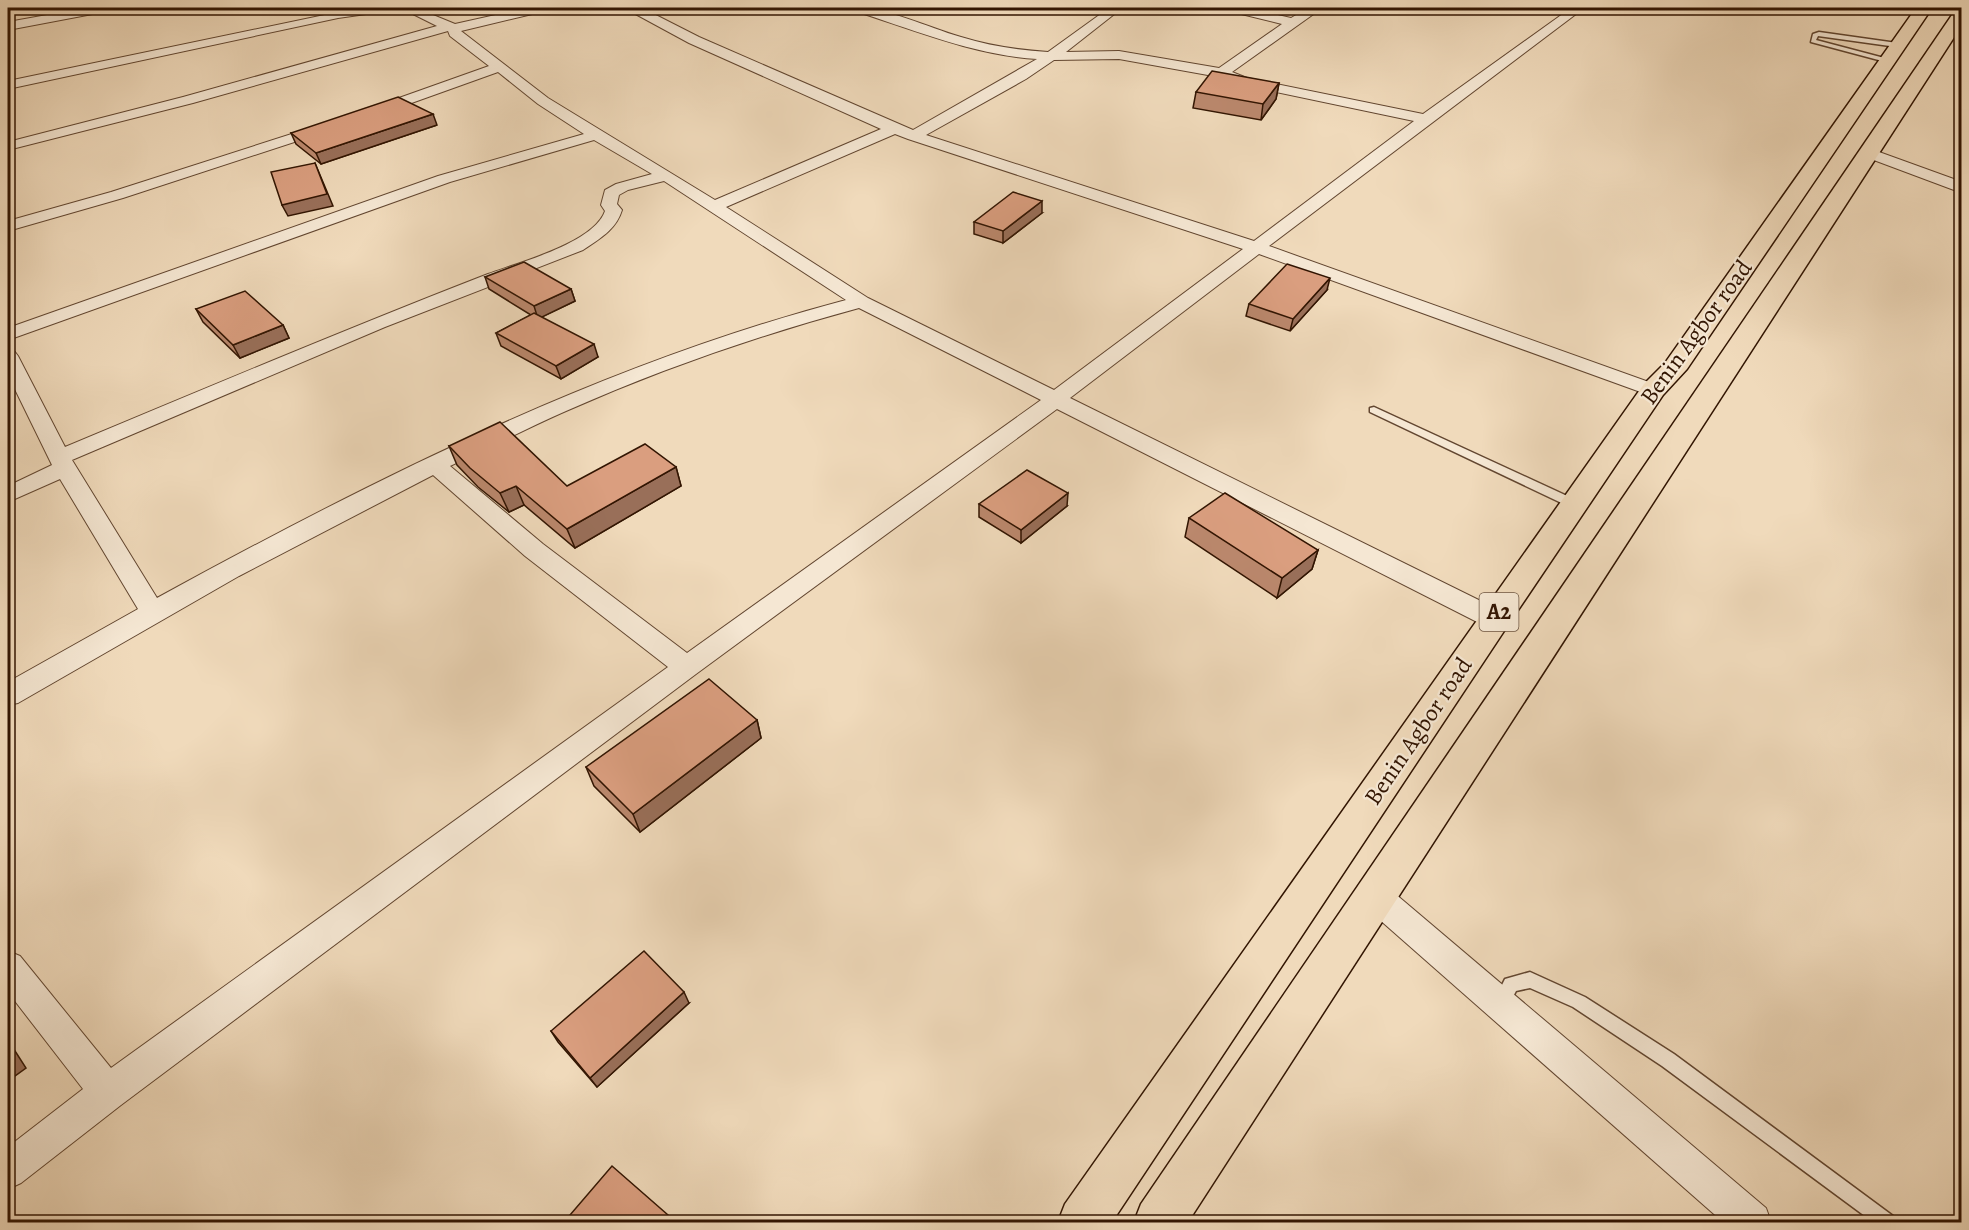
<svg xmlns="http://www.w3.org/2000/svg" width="1969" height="1230" font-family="Alegreya,serif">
<rect width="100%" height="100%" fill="#f0dabb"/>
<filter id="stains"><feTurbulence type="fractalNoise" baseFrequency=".00333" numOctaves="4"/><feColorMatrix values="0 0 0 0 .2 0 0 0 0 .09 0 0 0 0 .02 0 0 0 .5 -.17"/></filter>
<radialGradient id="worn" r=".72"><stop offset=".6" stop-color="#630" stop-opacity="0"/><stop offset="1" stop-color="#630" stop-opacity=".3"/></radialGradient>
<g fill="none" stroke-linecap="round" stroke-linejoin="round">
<g stroke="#624630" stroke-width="3">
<g id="service">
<path d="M1819 32 1897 43 1900 45 1897 47 1818 36 1816 40 1888 59 1889 60 1886 62 1811 42 1813 34Z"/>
<path d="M1374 407 1578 501 1579 504 1574 508 1570 507 1370 412V408Z"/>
<path d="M1530 972 1585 997 1674 1054 1893 1216 1896 1222H1873L1662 1066 1573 1007 1530 988 1516 991 1507 1008 1501 1011 1495 1008 1493 1003 1505 979Z"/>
</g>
</g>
<g stroke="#624630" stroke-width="2">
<g id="minor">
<path d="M86 8H109L103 12 8 30V22Z"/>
<path d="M358 8H386L380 12 338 18 8 89V81Z"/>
<path d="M401 8H416L455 24 527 8H547L545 11 461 31 548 98 715 200 881 129 689 43 630 11 628 8H642L699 37 913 130 1037 59C974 55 914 30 855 11L853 8C890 8 926 27 961 37 990 46 1018 50 1048 52L1109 8H1122L1066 52 1119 51 1219 68 1282 24 1229 11 1227 8H1246L1291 18 1308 8H1322L1232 72 1247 78 1423 114 1571 8H1584L1269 246 1660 386 1663 390 1660 394 1653 396 1646 394 1259 254 1070 398 1503 612 1507 619 1503 626 1494 628 1485 626 1057 409 696 674 121 1105 21 1183 8 1189V1147L83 1089 8 992V951L20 956 111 1068 668 667 525 556 433 475 239 576 18 703 8 705V682L138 609 60 479 8 502V486L52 465 8 375V350L15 352 18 356 65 447C206 388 346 329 488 274 518 263 594 243 605 211L601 205 605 190 616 184 652 174 594 140 450 182 8 340V328L438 176 584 134 538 104 498 72 378 115H368L366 112 368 109 489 66 450 36 448 31 193 103 8 150V142L183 97 437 26ZM1119 59 1219 77 1243 85 1414 121 1254 241 926 135 1026 79 1054 60ZM895 134 908 139 1243 249 1054 390 868 298 726 207ZM664 181 846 300C603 364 376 478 157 598L72 460 385 327 583 250C599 239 616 230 622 210L617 204 619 195 628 190ZM859 308 1041 400 687 653 543 544 450 466C489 448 527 428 566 411 661 369 759 335 859 308Z"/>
<path d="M326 123 331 124 333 127 331 130 123 198 8 231V221L111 192Z"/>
<path d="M1868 148 1962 182V193L1863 156 1860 153Z"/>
<path d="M1375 882 1386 886 1766 1208 1771 1222H1723L1364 906 1359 896 1364 886Z"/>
</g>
</g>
<g stroke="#321502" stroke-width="3">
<g id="trunk">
<path d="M1916 8H1932L1687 369 1663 395 1506 628 1112 1222H1058L1065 1204 1644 384 1665 363Z"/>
<path d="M1962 8V25L1188 1222H1134L1141 1204 1954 12Z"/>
</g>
</g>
<use href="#service" fill="#f5e7d3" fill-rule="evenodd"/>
<use href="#minor" fill="#f5e7d3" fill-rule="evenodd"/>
<use href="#trunk" fill="#f0dabb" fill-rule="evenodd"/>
</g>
<g fill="#bb886d" stroke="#321502" stroke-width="1.5">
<path d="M1279 83 1276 99 1261 120 1193 108 1196 92Z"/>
<path d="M437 125 321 164 296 144 291 133Z"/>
<path d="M1042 213 1003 243 974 234V222Z"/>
<path d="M485 277 571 289 575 301 541 317 598 357 561 379 501 346 496 333 531 315 489 289Z"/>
<path d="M1327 290 1290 331 1246 316 1249 304Z"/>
<path d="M196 309 283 325 289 338 240 358 203 322Z"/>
<path d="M449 446 567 486 676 467 681 486 575 548 524 505 509 512 478 487 457 465Z"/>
<path d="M979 504 1067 506 1021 543 979 517Z"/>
<path d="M1189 518 1318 550 1312 569 1277 598 1185 537Z"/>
<path d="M757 720 761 738 640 832 594 786 586 767Z"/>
<path d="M689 1003 597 1087 558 1042 551 1031Z"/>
</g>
<g fill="#996f59" stroke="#321502" stroke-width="1.5">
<path d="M1279 83 1276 99 1261 120 1263 104Z"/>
<path d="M433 114 437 125 321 164 316 153Z"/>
<path d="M315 163 333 206 288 216 282 205Z"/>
<path d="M1042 201V213L1003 243V231Z"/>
<path d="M1330 278 1327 290 1290 331 1293 319Z"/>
<path d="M571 289 575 301 538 319 534 306Z"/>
<path d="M283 325 289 338 240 358 233 345Z"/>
<path d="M594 344 598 357 561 379 556 366Z"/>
<path d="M676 467 681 486 575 548 567 529Z"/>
<path d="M516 486 524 505 509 512 500 493Z"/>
<path d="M1068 493 1067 506 1021 543V530Z"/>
<path d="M1318 550 1312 569 1277 598 1282 578Z"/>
<path d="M757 720 761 738 640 832 633 814Z"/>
<path d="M684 992 689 1003 597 1087 590 1078Z"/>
<path d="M8 1040 26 1068 8 1081Z"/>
</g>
<g fill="#da9e7f" stroke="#321502" stroke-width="1.5">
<path d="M1212 71 1279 83 1263 104 1196 92Z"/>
<path d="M398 97 433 114 316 153 291 133Z"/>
<path d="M315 163 327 194 282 205 271 172Z"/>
<path d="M1013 192 1042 201 1003 231 974 222Z"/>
<path d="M524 262 571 289 534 306 485 277Z"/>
<path d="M1287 264 1330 278 1293 319 1249 304Z"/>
<path d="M245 291 283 325 233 345 196 309Z"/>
<path d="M534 313 594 344 556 366 496 333Z"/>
<path d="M500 422 567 486 645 444 676 467 567 529 516 486 500 493 470 468 449 446Z"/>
<path d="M1027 470 1068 493 1021 530 979 504Z"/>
<path d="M1225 493 1318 550 1282 578 1189 518Z"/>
<path d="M709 679 757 720 633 814 586 767Z"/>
<path d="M644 951 684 992 590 1078 551 1031Z"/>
<path d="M612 1166 676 1222H564Z"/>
</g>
<g text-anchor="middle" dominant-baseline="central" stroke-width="4.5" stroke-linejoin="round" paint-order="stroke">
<rect fill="#f5e7d3" stroke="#6c5441" stroke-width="1.5" x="1479.5" y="593" width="39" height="38" rx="4.5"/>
<g font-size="22" font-weight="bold" fill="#321502">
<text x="1499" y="612">A2</text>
</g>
<g font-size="24" fill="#321502" stroke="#f5e7d3">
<text transform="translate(1696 332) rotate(-54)">Benin Agbor road</text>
<text transform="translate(1418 731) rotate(-56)">Benin Agbor road</text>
</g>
</g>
<rect width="1969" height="1230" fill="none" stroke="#f0dabb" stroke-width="30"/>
<rect x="9" y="9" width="1951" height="1212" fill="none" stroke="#321502" stroke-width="3"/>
<rect x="15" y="15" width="1939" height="1200" fill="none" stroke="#321502" stroke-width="1.5"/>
<rect width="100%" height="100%" filter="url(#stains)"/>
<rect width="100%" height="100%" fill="url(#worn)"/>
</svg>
